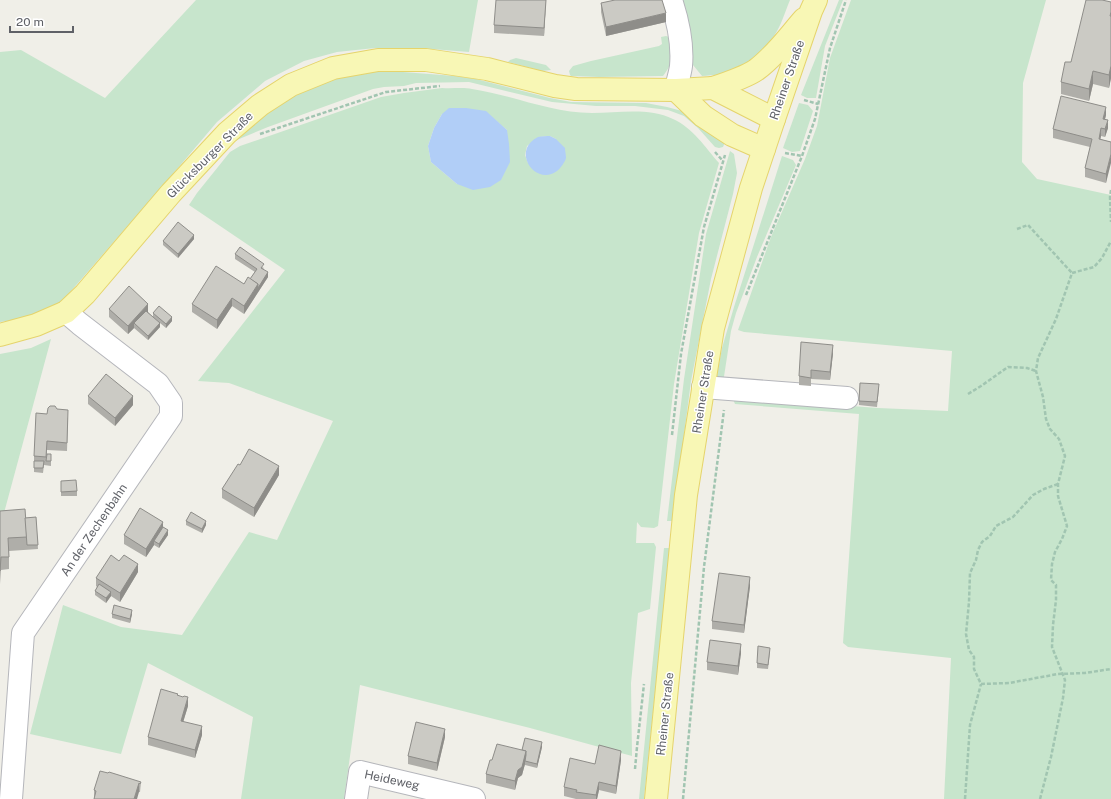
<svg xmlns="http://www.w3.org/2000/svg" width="1111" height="799" font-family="'Public Sans',sans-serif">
<rect width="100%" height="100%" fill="#f0efe8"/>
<g fill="#c7e5cc" fill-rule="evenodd">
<path d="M196 0H478L469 52 419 48H375L337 52 304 61 265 81 217 122 172 175 58 306 15 320 0 322V52L21 50 105 98Z"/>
<path d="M677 0H790C785 12 781 26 774 36 765 49 749 65 735 71 725 75 713 75 702 76L693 65 688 54Z"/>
<path d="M839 0H843L825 46 816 98H807L801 95Z"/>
<path d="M851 0H1046L1023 83 1022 162 1037 179 1111 195V799H944L951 658 848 647 843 643 859 414 735 404 732 397 878 408 948 411 952 351 744 332 738 330 771 237 805 159 817 126 830 58Z"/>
<path d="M666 36 672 38C673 54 674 62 663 76L599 77 571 76 570 75 569 71 573 66 591 61 659 46 662 44 661 37Z"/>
<path d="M516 58 546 65 551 70 542 71 508 62 510 60Z"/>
<path d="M390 71 455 76 476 79 550 98 571 102 646 103 667 107 682 111 707 127 725 142 723 147 719 148 715 147 698 128 684 116 668 110 635 106H596L552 102 469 82 416 83 404 86 384 87 373 89 268 127 232 142 235 136 307 83 360 73Z"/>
<path d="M442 88C452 89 463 87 472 89 513 95 550 113 592 113 618 113 649 107 673 119 693 128 705 147 719 163L699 233 674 384 658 526 654 528 641 527 637 522 636 543H654L656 547 650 609 638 613 631 683 632 756 530 728 360 685 344 799H241L253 717 148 663 121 754 30 734 63 605 121 627 182 635 249 532 277 540 333 421 229 383 198 381 285 270 189 205 197 193 230 152 240 146 381 97 404 93ZM485 111 507 130 457 184 431 162 428 146 434 128 442 114ZM550 136 556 139 528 163 525 155 527 146 539 137Z"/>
<path d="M799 103 808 105 813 111 800 151 792 152 783 148Z"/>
<path d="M730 151 734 154 737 173 733 194 711 279 691 381 673 521H667L684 379 706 234Z"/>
<path d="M782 156 793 160 796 165 757 257 736 313 731 331 723 383 716 380 722 348 734 307Z"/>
<path d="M51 339 4 513 0 512V354L31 348Z"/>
<path d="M664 548H670L644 799H639Z"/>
</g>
<g fill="#b1cef7">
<path d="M449 108H466L486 111 507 130 509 144 510 162 501 180 490 187 473 190 457 184 431 162 428 146 434 128 442 114Z"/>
<path d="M550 136 556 139 565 148C565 151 566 155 566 158 565 162 560 169 557 171 536 187 510 151 538 137 541 136 547 136 550 136Z"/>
</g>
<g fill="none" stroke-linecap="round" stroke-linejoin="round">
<g stroke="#b5b6bb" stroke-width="24">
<g id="minor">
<path d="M671 0C678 21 683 44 681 66 680 74 677 82 676 90"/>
<path d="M703 387 847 398"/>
<path d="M11 799 23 633 171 416V403L158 384 80 324 66 312"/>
<path d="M356 799 360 772 474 799"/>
</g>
</g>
<g stroke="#e5d46c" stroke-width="24">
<g id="major">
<path d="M713 88C725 84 746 77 756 70 775 56 789 36 804 19"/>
<path d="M676 90 703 116 732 135 764 149"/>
<path d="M0 335 36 325 66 312 85 294 171 193 227 133 260 105 291 85 333 68 378 60H426L487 69 555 86 576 89 676 90 713 88 774 119"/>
<path d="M656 799 686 495 713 328 751 188 774 119 811 11 816 0"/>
</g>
</g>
<g stroke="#a1c5b1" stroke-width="2.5" stroke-dasharray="4 2" stroke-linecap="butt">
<path d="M804 100 818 104"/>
<path d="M260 134 386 92 440 86"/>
<path d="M715 152 722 160"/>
<path d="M785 153 802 156"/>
<path d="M1111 190 1110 197 1111 222"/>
<path d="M1017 229 1028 225 1072 273"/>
<path d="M746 295 802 156 815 119 830 48 846 0"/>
<path d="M968 394 981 386 1008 367 1027 368 1036 371"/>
<path d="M672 435 681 354 704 227 725 155"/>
<path d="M1058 484 1044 489 1033 495 1013 517 996 526 990 536 982 542 978 550 976 560 970 573 969 602 966 634 969 650 974 657V669L981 684 1009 683 1058 674 1085 673 1111 669"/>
<path d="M635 769 637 747 644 684"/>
<path d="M683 799 704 567 724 410"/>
<path d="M965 799 970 725 981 684"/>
<path d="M1040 799 1051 757 1063 698 1065 680 1052 647 1053 625 1056 600V585L1051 580 1052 564 1055 552 1062 539 1067 526 1058 496V484L1065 456 1059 439 1050 429 1046 419 1043 397 1036 371 1038 358 1056 319 1072 273 1094 267 1102 258 1111 241"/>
</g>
<use href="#minor" stroke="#fff" stroke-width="22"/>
<use href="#major" stroke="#f8f7b5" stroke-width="22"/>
</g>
<g fill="#afaea9">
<path d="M546 0 544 36 494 33V25Z"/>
<path d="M1111 2V78L1109 88 1093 84 1089 101 1061 94V82L1071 62Z"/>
<path d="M601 3 666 22 606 36 601 12Z"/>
<path d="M1106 115 1105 119 1108 128 1105 137 1101 136 1100 139 1111 142 1106 183 1085 177V168L1090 147 1053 138V129Z"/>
<path d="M194 239 178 258 163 245V241Z"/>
<path d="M235 254 264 268 263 269 268 277 244 314 232 306 217 329 192 312V304L244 284 250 279 255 272 235 259Z"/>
<path d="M109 309 148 312 153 317V313L172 321 166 328 160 323V327L148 340 134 328 128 334 109 317Z"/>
<path d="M833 353 830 380 811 379V386L799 385V376Z"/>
<path d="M879 388 877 407 859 405V401Z"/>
<path d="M88 396 133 405 115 426 88 404Z"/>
<path d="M57 409 68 418 67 451 47 450V454H51V466L44 465 43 473 34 472V456L47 414Z"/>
<path d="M240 465 279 475 254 517 222 498V489Z"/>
<path d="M61 481 77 491V496H61Z"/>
<path d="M0 511 25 518 36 517 38 549 9 551V569L1 570 0 584Z"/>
<path d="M186 521 206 525 202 533 186 525Z"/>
<path d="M163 527 168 535 159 548 154 545 146 557 124 544V535Z"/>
<path d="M138 572 120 602 111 596 106 603 95 595V591L97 587 96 586V578Z"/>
<path d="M750 586 744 633 712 629V621Z"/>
<path d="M112 614H132L130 623 112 618Z"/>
<path d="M770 652 768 669 757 668V663Z"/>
<path d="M741 653 738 675 707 670V662Z"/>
<path d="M178 696 188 706 183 722 202 735 195 758 148 745V737Z"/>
<path d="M445 737 437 771 408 764V756Z"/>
<path d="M542 747 537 768 525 765V764L522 775 518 778 515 790 486 783V774L492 760Z"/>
<path d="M621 760 616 794 599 790 597 799H576L564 796V787L595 764Z"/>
<path d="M141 782 140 792 94 797V790Z"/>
</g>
<g fill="#8e8d89">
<path d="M546 0 544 36V28Z"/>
<path d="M666 13V22L606 36V27Z"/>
<path d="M1111 66V78L1109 88V75Z"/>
<path d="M1093 71V84L1089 101V89Z"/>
<path d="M1106 107V115L1103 127V119Z"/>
<path d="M1108 120V128L1105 137V129Z"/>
<path d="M1101 128V136L1099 147V139Z"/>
<path d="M1111 154V163L1106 183V174Z"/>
<path d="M194 235V239L178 258V254Z"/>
<path d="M268 272V277L244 314V306L258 284Z"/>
<path d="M232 298V306L217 329V320Z"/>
<path d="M148 304V312L136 325 134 323V328L128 334V326Z"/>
<path d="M172 317V321L166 328V324Z"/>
<path d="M160 323V327L148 340V336Z"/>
<path d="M833 345V353L830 380V372Z"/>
<path d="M133 396V405L115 426V418Z"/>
<path d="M279 466V475L254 517V508Z"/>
<path d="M206 521V525L202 533V529Z"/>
<path d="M163 522V531L154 541V545L146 557V549Z"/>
<path d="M168 530V535L159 548V544Z"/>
<path d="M138 564V572L120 602V593Z"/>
<path d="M750 577V586L744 633V625Z"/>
<path d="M111 592V596L106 603V598Z"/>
<path d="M132 610V614L130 623V619Z"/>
<path d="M741 644V653L738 675V666Z"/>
<path d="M188 697V706L181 729V721Z"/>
<path d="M202 726V735L195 758V750Z"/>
<path d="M445 729V737L437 771V763Z"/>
<path d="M542 742V747L537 768V764Z"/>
<path d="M526 751V759L525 761V764L522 775 518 778 515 790V781L518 770Z"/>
<path d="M621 751V760L616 794V786Z"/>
<path d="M599 782V790L597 799H596V795Z"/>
<path d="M139 783V792L137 799H134Z"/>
</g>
<g fill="#cbcac4" stroke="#8e8d89">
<path d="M496 0H546L544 28 494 25Z"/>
<path d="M615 0H662L666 13 606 27 601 3Z"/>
<path d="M1086 0H1102L1111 2V12L1110 16H1111V66L1109 75 1093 71 1089 89 1061 82 1065 62H1071Z"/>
<path d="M1061 96 1106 107 1103 119 1108 120 1105 129 1101 128 1099 139 1111 142V154L1106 174 1085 168 1092 139 1053 129Z"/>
<path d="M178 222 194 235 178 254 163 241Z"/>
<path d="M240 247 264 264 261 268 268 272 258 288V284L250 279 257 269 235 254Z"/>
<path d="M216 266 244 284 248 277 258 284 244 306 232 298 217 320 192 304Z"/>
<path d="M129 286 148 304 128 326 109 309Z"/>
<path d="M159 306 172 317 166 324 153 313Z"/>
<path d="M146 311 160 323 148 336 134 323Z"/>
<path d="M801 342 833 345 830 372 811 370V378L799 376Z"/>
<path d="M106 374 133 396 115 418 88 396Z"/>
<path d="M860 383 879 384 877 402 859 401Z"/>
<path d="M50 406H55L57 409 68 410 67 443 47 441 46 457 34 456 36 413 47 414 48 408Z"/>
<path d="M249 449 279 466 254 508 222 489 238 464 240 465Z"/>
<path d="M47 454H51V461H46Z"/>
<path d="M34 461H44L43 468H34Z"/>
<path d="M76 480 77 491 61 492V481Z"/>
<path d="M140 508 163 522 146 549 124 535Z"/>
<path d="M25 509 27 537 8 538 9 557H1L0 571V511Z"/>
<path d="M191 512 206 521 202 529 186 521Z"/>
<path d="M36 517 38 545H27L25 518Z"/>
<path d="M163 527 168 530 159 544 154 541Z"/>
<path d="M111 555 119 561 124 555 138 564 120 593 96 578Z"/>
<path d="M719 573 750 577 744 625 712 621Z"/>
<path d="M99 584 111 592 106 598 95 591Z"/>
<path d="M114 605 132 610 130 619 112 614Z"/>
<path d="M710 640 741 644 738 666 707 662Z"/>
<path d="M758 646 770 648 768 665 757 663Z"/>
<path d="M161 689 178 694 177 695 183 697 184 696 188 697 181 721 202 726 195 750 148 737Z"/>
<path d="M416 722 445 729 437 763 408 756Z"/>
<path d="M525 738 542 742 537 764 525 761 526 755V751L522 750Z"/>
<path d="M497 744 526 751 522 767 518 770 515 781 486 774 490 760H492Z"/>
<path d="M599 745 621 751 616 786 599 782 596 795 576 792 577 790 564 787 570 758 595 764Z"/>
<path d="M100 771 108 773 109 772 141 782 140 784 139 783 134 799H94L96 791 94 790Z"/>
</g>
<g text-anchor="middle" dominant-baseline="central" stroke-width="3" stroke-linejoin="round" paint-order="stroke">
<g font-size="12" fill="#5f6167" stroke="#fff">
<text transform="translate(787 80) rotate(-71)">Rheiner Straße</text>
<text transform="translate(210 155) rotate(-45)">Glücksburger Straße</text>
<text transform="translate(703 392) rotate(-81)">Rheiner Straße</text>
<text transform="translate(94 530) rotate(-56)">An der Zechenbahn</text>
<text transform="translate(665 714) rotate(-84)">Rheiner Straße</text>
<text transform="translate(392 780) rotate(12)">Heideweg</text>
</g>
</g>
<path d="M10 26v6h63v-6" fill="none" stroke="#5f6167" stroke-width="2"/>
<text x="16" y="26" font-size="12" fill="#5f6167" stroke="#ffffff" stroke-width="3" paint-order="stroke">20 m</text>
</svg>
